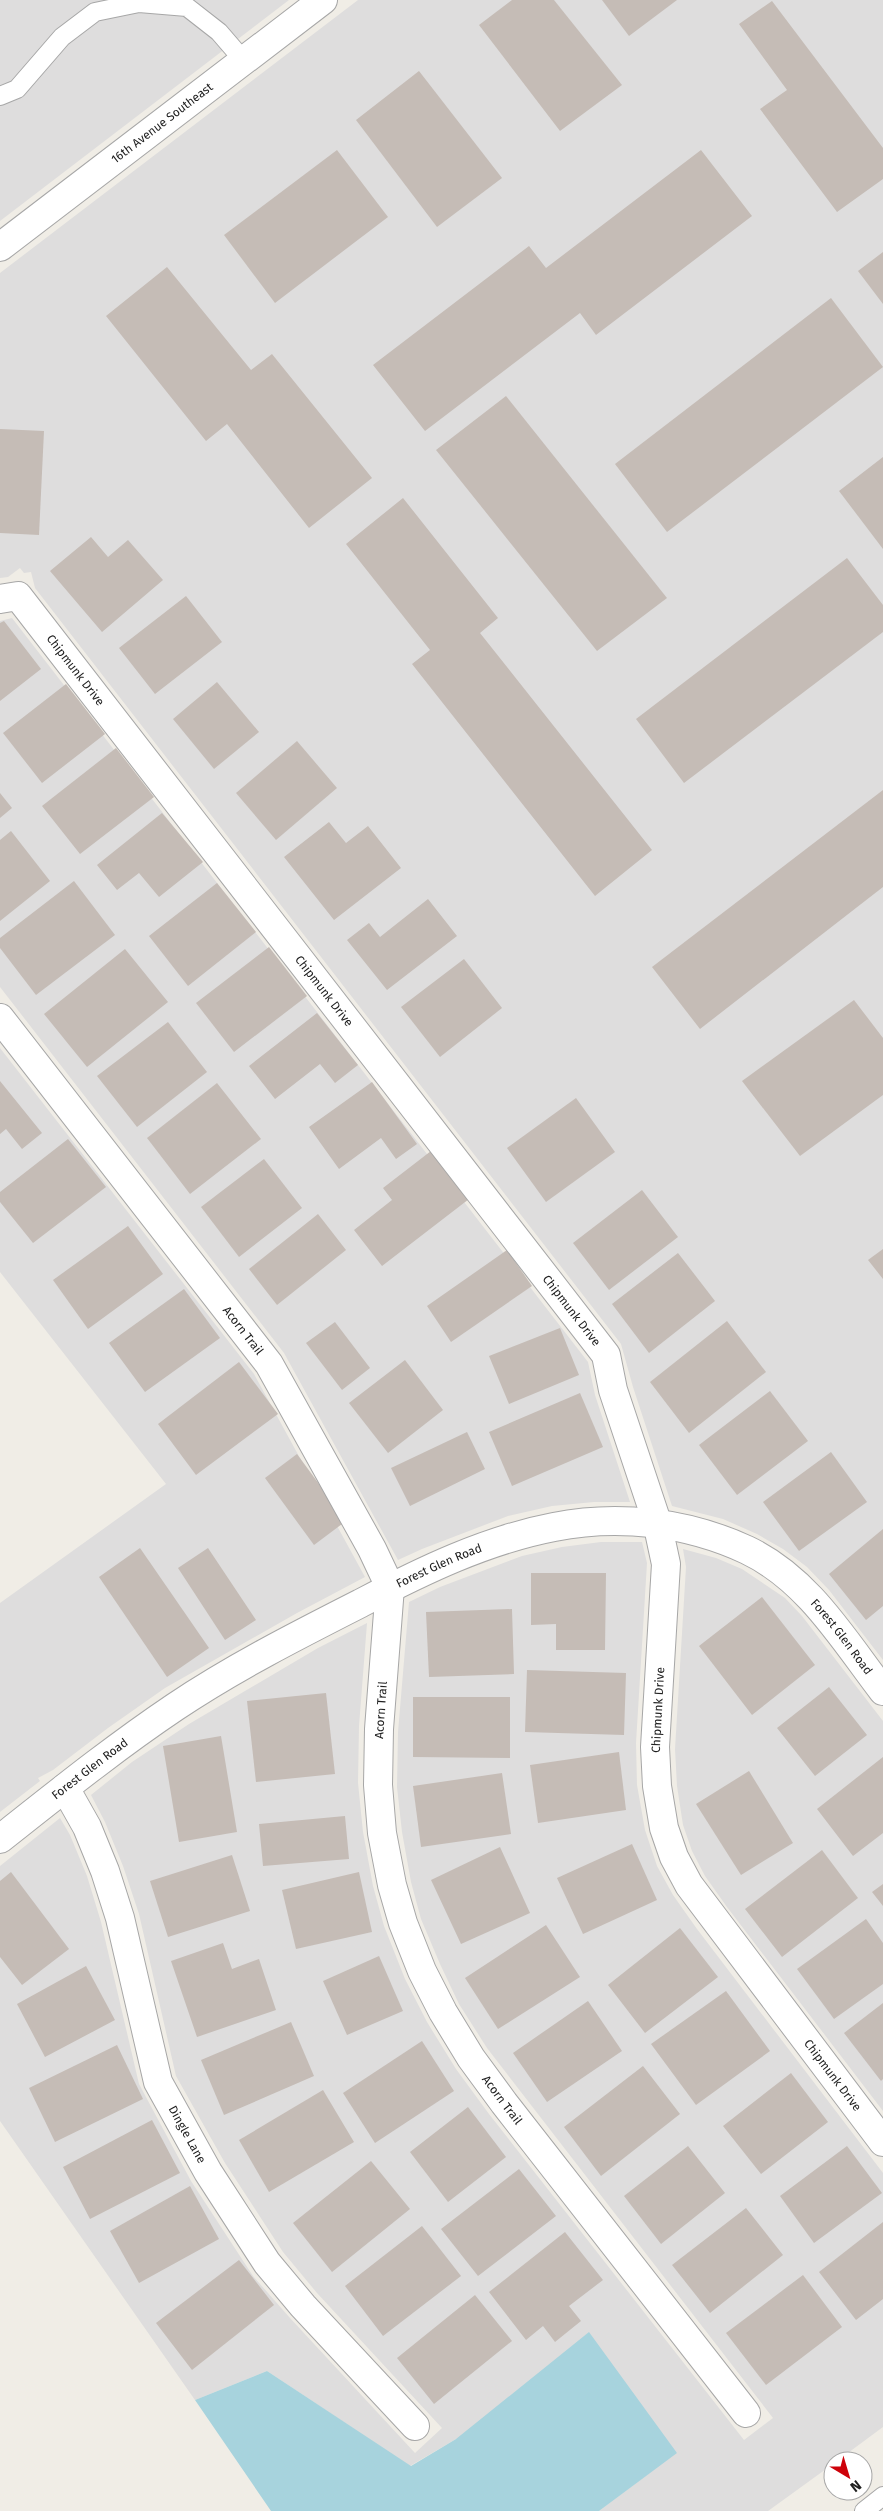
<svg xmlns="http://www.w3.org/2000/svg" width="883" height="2511" font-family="'Fira Sans',sans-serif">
<rect width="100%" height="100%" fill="#f0ede6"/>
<g fill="#dedddd">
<path d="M0 0H289L0 221Z"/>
<path d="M358 0H883V1660L829 1590 807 1567 783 1549 757 1534 723 1519 672 1506 633 1387 621 1344 35 588 31 572 24 573 20 568 8 577 0 578V273Z"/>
<path d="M12 618 588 1362 595 1395 630 1502H594L552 1506 508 1516 422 1549 398 1560 284 1353 0 987V621Z"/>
<path d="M0 1048 254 1374 365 1577 297 1613 165 1688 108 1728 53 1770 38 1778 40 1781 0 1812V1603L166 1484 0 1272Z"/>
<path d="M601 1542H642L647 1563 636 1743 637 1785 645 1830 657 1866 673 1895 697 1929 883 2173V2427L837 2461H833V2464L768 2511H599L677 2452 456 2439 410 2466 267 2371 195 2400 0 2121V1866L60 1818 70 1835 87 1876 101 1922 139 2084 191 2181 253 2276 290 2318 415 2453 442 2428 317 2293 283 2252 225 2163 176 2076 139 1914 123 1866 105 1822 91 1795 132 1762 189 1724 318 1648 367 1623 359 1726 358 1783 363 1832 373 1886 384 1926 405 1979 427 2022 456 2069 489 2114 744 2440 773 2418 487 2048 459 2004 440 1964 421 1919 411 1882 402 1832 397 1787 398 1732 409 1602 440 1587 522 1556 562 1547Z"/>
<path d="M683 1549 716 1558 742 1569 785 1598 802 1616 883 1721V2111L727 1907 705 1876 692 1851 683 1825 677 1786 675 1749 686 1567Z"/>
</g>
<path fill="#a7d3dd" d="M589 2332 677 2453 599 2511H271L195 2400 267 2371 411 2466 456 2439Z"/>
<g fill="#c5bcb6">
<path d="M512 0H554L622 85 560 131 479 25Z"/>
<path d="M602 0H677L629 36Z"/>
<path d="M772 1 883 148V179L837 212 760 109 787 90 739 24Z"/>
<path d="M419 71 502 178 437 227 356 120Z"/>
<path d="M337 150 388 217 275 303 224 235Z"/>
<path d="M701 150 752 216 596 335 580 313 425 431 373 365 529 246 546 268Z"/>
<path d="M883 252V304L858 271Z"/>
<path d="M167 267 251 370 272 354 372 478 309 528 227 424 206 441 106 316Z"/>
<path d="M831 298 883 367 667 532 615 464Z"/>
<path d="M506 396 667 598 597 651 436 450Z"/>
<path d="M0 429 44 431 39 535 0 533Z"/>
<path d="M883 457V549L839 491Z"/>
<path d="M403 498 498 618 480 633 652 850 595 896 412 664 430 650 346 544Z"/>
<path d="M91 537 108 557 128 540 163 580 102 632 50 571Z"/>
<path d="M847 558 883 605V632L684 783 636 719Z"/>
<path d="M186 596 222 642 155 694 119 648Z"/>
<path d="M4 621 41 669 0 701V623Z"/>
<path d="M217 682 259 732 214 769 173 719Z"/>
<path d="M66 684 105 734 42 783 3 733Z"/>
<path d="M297 741 337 788 276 840 236 793Z"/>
<path d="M116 748 154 797 80 854 42 806Z"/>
<path d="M883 790V887L700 1029 652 967Z"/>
<path d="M0 793 12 808 0 818Z"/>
<path d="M162 813 203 862 159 897 139 873 117 890 97 865Z"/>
<path d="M329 822 346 843 368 826 401 868 334 920 284 857Z"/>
<path d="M11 831 50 881 0 921V840Z"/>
<path d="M74 881 115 935 36 995 0 948V938Z"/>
<path d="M217 883 256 932 188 986 149 936Z"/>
<path d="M428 899 457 936 387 990 347 940 369 923 380 937Z"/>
<path d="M269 947 307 996 234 1052 196 1003Z"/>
<path d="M125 949 168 1002 87 1067 44 1014Z"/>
<path d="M464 959 502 1008 440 1057 401 1007Z"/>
<path d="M854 1000 883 1038V1095L800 1156 742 1081Z"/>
<path d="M317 1013 358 1065 335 1083 320 1064 275 1099 249 1066Z"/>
<path d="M168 1022 207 1072 137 1127 97 1076Z"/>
<path d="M0 1081 42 1133 22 1149 6 1129 0 1134Z"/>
<path d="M372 1082 417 1144 396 1159 381 1138 339 1169 309 1127Z"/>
<path d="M217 1083 261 1139 190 1194 147 1138Z"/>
<path d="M576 1098 615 1152 546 1202 507 1148Z"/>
<path d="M68 1139 106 1187 33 1243 0 1202V1192Z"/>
<path d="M431 1151 469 1199 382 1266 354 1230 392 1200 383 1188Z"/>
<path d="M264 1159 302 1208 239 1257 201 1207Z"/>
<path d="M642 1190 678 1237 609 1290 573 1243Z"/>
<path d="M318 1214 346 1250 277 1305 249 1269Z"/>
<path d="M128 1226 163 1274 88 1329 53 1280Z"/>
<path d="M883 1249V1279L868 1260Z"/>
<path d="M507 1250 532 1286 451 1342 427 1306Z"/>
<path d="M678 1253 715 1301 649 1353 612 1304Z"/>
<path d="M184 1289 220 1338 145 1392 109 1343Z"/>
<path d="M727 1321 766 1372 689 1433 650 1382Z"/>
<path d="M335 1322 370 1368 342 1390 306 1343Z"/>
<path d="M560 1328 579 1375 509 1404 489 1356Z"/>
<path d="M405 1360 443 1410 388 1453 349 1403Z"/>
<path d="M239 1362 278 1414 196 1475 158 1424Z"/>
<path d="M770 1391 808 1441 737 1495 699 1445Z"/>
<path d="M580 1393 603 1447 512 1486 489 1432Z"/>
<path d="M467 1432 485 1469 410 1506 391 1468Z"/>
<path d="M831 1452 867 1502 799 1551 763 1502Z"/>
<path d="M297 1454 346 1521 314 1545 265 1478Z"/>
<path d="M883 1529V1606L866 1620 829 1574Z"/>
<path d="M140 1548 209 1648 167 1677 99 1577Z"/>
<path d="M208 1548 256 1620 225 1640 178 1568Z"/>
<path d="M531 1573H606L605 1650H556V1624L531 1625Z"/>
<path d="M762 1597 815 1665 752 1715 699 1646Z"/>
<path d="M512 1609 514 1674 429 1677 426 1612Z"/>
<path d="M527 1670 626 1673 624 1735 525 1732Z"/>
<path d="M829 1687 867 1735 815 1776 777 1728Z"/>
<path d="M326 1693 335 1774 256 1782 247 1701Z"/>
<path d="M413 1697H510V1758L413 1757Z"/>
<path d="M221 1736 237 1832 179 1842 163 1746Z"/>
<path d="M619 1752 626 1810 538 1823 530 1765Z"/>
<path d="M883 1757V1833L853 1856 817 1809Z"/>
<path d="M749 1771 793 1843 741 1875 696 1804Z"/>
<path d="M502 1773 511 1834 421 1847 413 1786Z"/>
<path d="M345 1816 349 1859 263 1866 259 1824Z"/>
<path d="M632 1844 657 1900 583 1934 557 1878Z"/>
<path d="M500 1847 530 1913 461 1944 431 1880Z"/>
<path d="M822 1850 858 1898 782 1957 745 1909Z"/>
<path d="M232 1855 250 1911 168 1937 150 1881Z"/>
<path d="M11 1872 69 1949 22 1985 0 1957V1881Z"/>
<path d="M359 1872 372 1932 296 1949 282 1890Z"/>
<path d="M883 1884V1906L872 1892Z"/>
<path d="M866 1919 883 1943V1984L834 2019 797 1969Z"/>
<path d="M546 1925 580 1977 498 2029 465 1978Z"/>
<path d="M680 1928 718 1977 645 2033 608 1985Z"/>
<path d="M223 1943 232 1969 259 1959 276 2010 197 2037 171 1961Z"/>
<path d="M379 1956 403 2011 347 2035 323 1981Z"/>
<path d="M86 1966 115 2020 45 2057 17 2004Z"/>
<path d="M726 1991 770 2051 696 2105 651 2044Z"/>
<path d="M588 2001 622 2051 547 2102 513 2053Z"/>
<path d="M883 2003V2079L881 2081 844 2033Z"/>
<path d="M291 2022 314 2076 224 2115 201 2060Z"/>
<path d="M422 2041 454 2091 375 2143 343 2093Z"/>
<path d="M117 2045 143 2099 55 2142 29 2088Z"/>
<path d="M643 2066 680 2114 601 2176 564 2127Z"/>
<path d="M791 2073 828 2122 761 2174 723 2126Z"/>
<path d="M323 2090 354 2142 269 2192 239 2140Z"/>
<path d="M468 2107 506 2157 448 2202 410 2152Z"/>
<path d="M152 2120 180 2173 90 2219 63 2167Z"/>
<path d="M688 2146 725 2193 661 2244 624 2196Z"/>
<path d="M847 2146 882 2193 814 2243 780 2196Z"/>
<path d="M371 2161 410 2209 332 2272 293 2223Z"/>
<path d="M519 2169 556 2216 478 2276 441 2229Z"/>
<path d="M190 2186 219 2239 139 2283 110 2231Z"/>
<path d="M746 2208 783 2255 710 2313 672 2265Z"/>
<path d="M883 2222V2299L856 2320 819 2272Z"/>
<path d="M422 2226 461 2276 383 2336 345 2286Z"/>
<path d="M565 2232 603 2280 569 2306 581 2321 555 2342 543 2326 526 2340 489 2292Z"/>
<path d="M239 2260 274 2305 192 2370 156 2323Z"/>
<path d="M803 2275 842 2327 766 2385 726 2333Z"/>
<path d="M475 2295 512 2341 434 2404 397 2358Z"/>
</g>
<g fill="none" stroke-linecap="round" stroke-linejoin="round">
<g stroke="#a7a7a7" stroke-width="20">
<g id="service">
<path d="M0 96 17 89 62 37 95 12 139 3 187 7 219 32 244 61"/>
<path d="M864 2511 883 2496"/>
</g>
</g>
<g stroke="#a7a7a7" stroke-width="30">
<g id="minor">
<path id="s1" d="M0 247 323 0"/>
<path id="s2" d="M0 599 18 596 606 1355 613 1390 657 1522 666 1564 655 1747 657 1786 664 1828 674 1857 689 1885 883 2142"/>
<path id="s3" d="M0 1018 269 1364 372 1549 390 1587 379 1729 378 1785 382 1833 392 1885 403 1923 422 1971 443 2012 471 2058 504 2103 746 2413"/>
<path id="s4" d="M65 1788 87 1827 105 1871 120 1918 158 2082 208 2172 267 2263 303 2306 415 2426"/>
<path id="s5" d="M0 1839C57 1794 114 1748 175 1707 233 1668 298 1635 361 1603 422 1571 486 1540 554 1527 618 1514 687 1522 747 1550 808 1579 843 1639 883 1691"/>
</g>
</g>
<use href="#service" stroke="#fff" stroke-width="18"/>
<use href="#minor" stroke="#fff" stroke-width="28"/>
</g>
<g text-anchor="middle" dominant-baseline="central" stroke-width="4.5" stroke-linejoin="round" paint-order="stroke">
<g font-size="12" fill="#202020" stroke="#fff">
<text stroke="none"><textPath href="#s1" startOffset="204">16th Avenue Southeast</textPath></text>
<text stroke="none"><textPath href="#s2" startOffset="112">Chipmunk Drive</textPath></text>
<text stroke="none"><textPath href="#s2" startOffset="518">Chipmunk Drive</textPath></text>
<text stroke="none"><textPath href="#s2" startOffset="922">Chipmunk Drive</textPath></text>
<text stroke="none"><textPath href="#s3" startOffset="396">Acorn Trail</textPath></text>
<text stroke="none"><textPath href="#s5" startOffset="519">Forest Glen Road</textPath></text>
<text stroke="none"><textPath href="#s5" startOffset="968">Forest Glen Road</textPath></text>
<text transform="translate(381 1710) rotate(-86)">Acorn Trail</text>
<text transform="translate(658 1710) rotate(-87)">Chipmunk Drive</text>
<text stroke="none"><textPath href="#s5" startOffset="114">Forest Glen Road</textPath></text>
<text stroke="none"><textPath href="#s2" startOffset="1762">Chipmunk Drive</textPath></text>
<text stroke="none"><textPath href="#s3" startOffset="1235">Acorn Trail</textPath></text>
<text stroke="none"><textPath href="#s4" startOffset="370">Dingle Lane</textPath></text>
</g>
</g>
<g transform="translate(848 2476) rotate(142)"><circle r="24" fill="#ffffff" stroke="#a6a6a6"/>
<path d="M0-4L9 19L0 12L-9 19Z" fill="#ce020a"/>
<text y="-8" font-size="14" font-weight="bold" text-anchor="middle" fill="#202020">N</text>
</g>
</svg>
